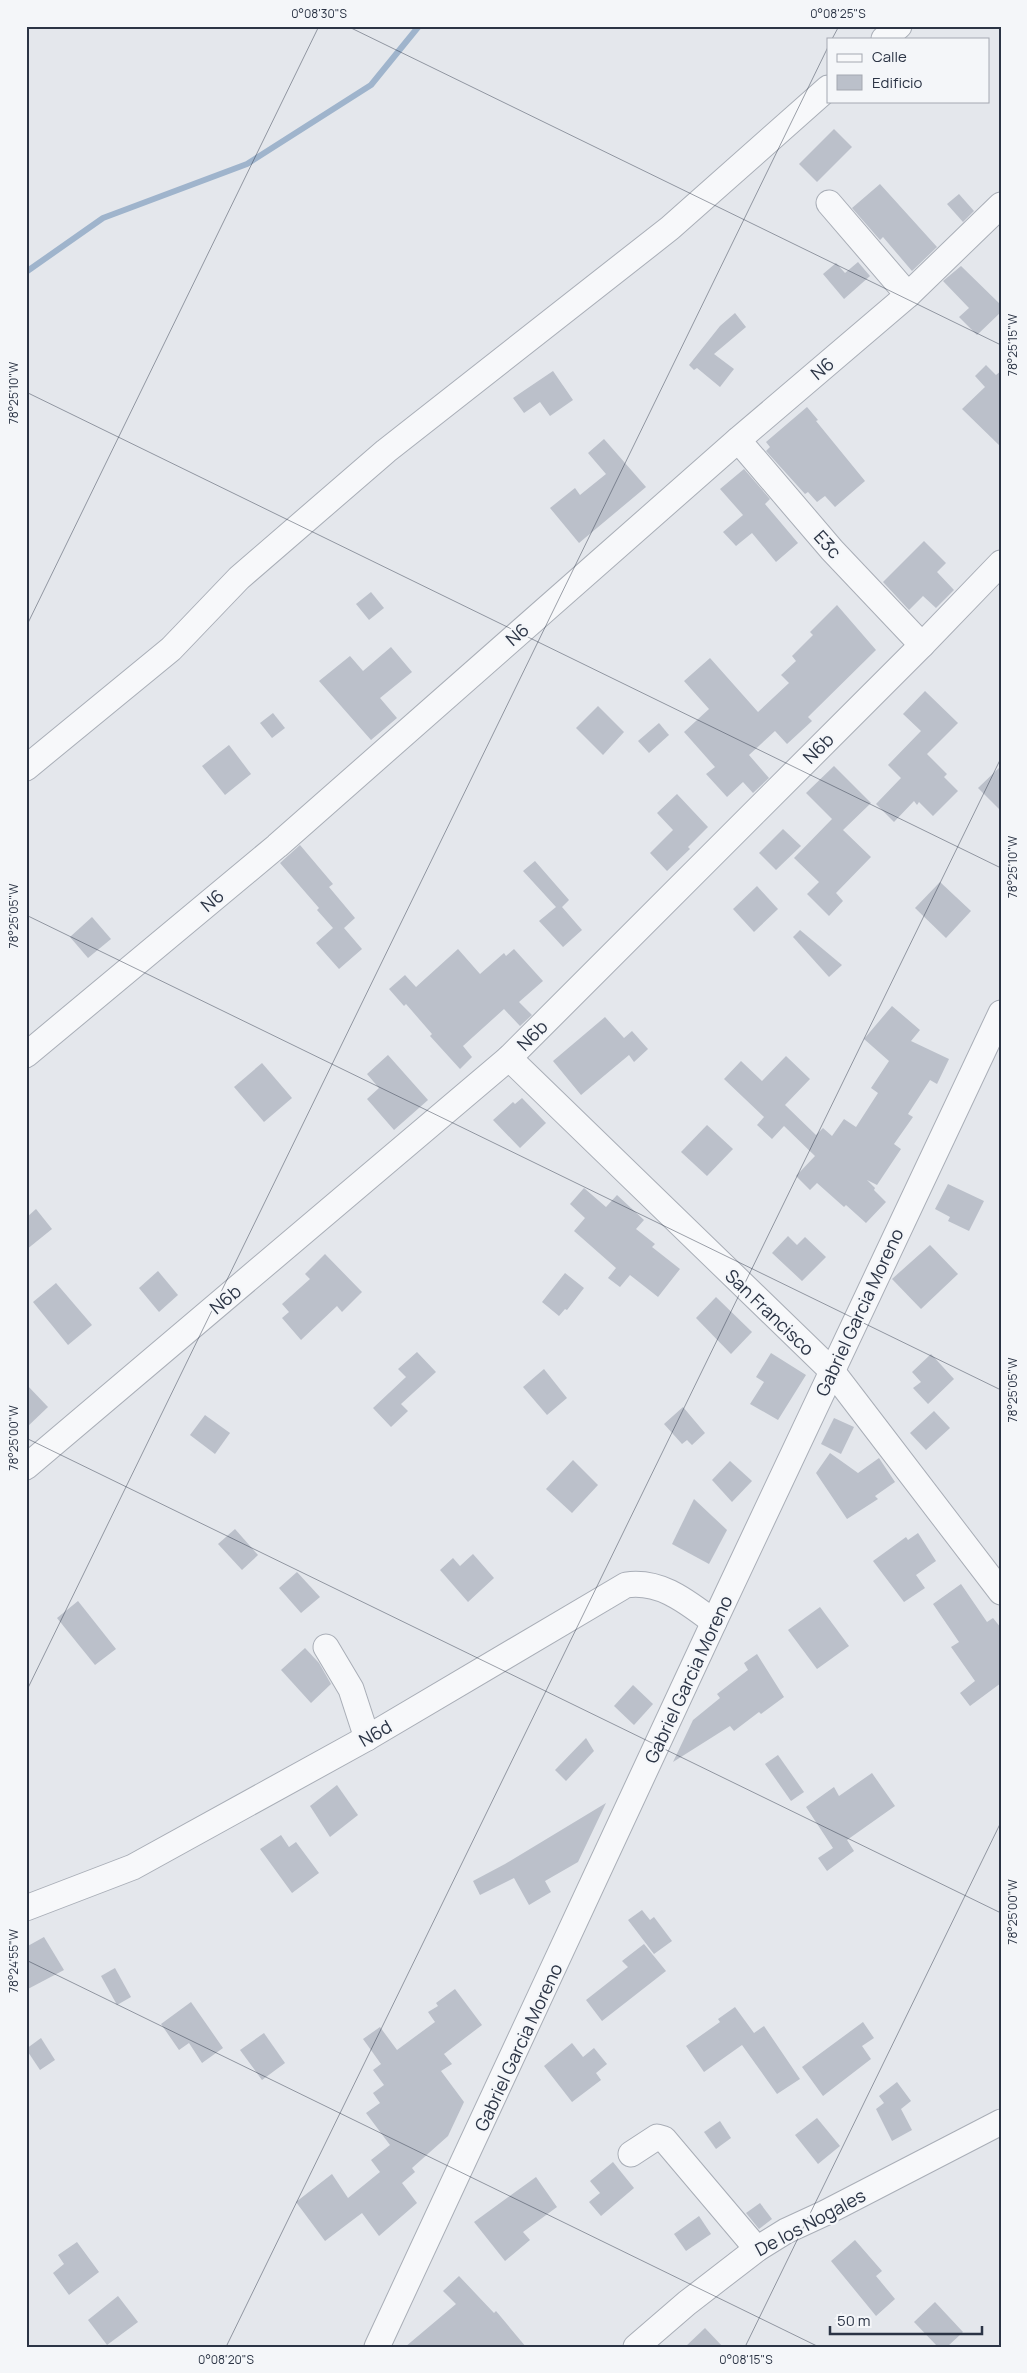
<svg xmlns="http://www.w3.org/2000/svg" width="1027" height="2373" font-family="Manrope,sans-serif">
<rect width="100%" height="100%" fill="#e4e7ec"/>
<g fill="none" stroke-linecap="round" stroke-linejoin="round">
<path stroke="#9fb4cc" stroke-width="6" d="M26 272 103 218 247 164 371 85 419 26"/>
</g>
<g fill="#bbc0ca">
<path d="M834 129 852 147 817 182 799 164Z"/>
<path d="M880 184 937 247 912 271 883 237 880 240 852 208Z"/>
<path d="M959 194 974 211 963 222 947 204Z"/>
<path d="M858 262 870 276 844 299 823 274 836 263 845 273Z"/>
<path d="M961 266 1001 305V312L977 335 959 317 969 308 943 281Z"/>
<path d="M735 313 746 327 714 354 734 369 720 387 697 368 694 370 689 365 720 326Z"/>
<path d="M986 365 996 375 1001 371V447L962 409 985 387 975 376Z"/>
<path d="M553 371 573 400 550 416 540 402 524 413 513 398Z"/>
<path d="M807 407 818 420 816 421 865 481 835 507 825 496 817 502 808 492 805 494 766 451 770 447 766 442Z"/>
<path d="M604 439 646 487 579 543 550 508 575 488 580 495 606 474 588 453Z"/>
<path d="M744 469 770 499 765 504 798 543 776 562 752 533 736 546 723 532 743 515 720 489Z"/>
<path d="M924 541 946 563 937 572 954 590 936 608 923 596 909 610 883 582Z"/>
<path d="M371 592 384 608 369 620 356 604Z"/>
<path d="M837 605 876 650 808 717 812 721 787 744 775 731 749 755 769 778 753 793 743 782 727 797 706 774 715 767 684 732 709 709 684 681 710 658 758 712 789 683 781 675 796 661 792 656 813 635 810 632Z"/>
<path d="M391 647 412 672 380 698 397 718 371 740 319 681 350 656 363 671Z"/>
<path d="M925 691 958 723 927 754 947 774 944 777 958 791 933 816 919 802 917 805 914 801 894 822 876 804 901 778 888 765 921 731 903 714Z"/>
<path d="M598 706 624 732 603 755 576 728Z"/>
<path d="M273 713 285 728 272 738 260 723Z"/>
<path d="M659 723 669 735 649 753 638 741Z"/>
<path d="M229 745 251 774 225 795 202 766Z"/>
<path d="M834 766 871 803 843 830 871 857 836 893 843 901 829 916 807 894 819 882 794 858 832 819 806 793Z"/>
<path d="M1001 766V811L978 788Z"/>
<path d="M677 794 708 827 688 847 690 849 667 871 650 853 673 830 657 813Z"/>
<path d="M783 829 801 846 776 870 759 853Z"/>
<path d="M300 845 333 884 329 887 355 918 344 928 362 949 339 969 316 943 333 928 317 910 319 908 280 863Z"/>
<path d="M535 861 569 900 562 907 582 930 563 947 539 921 556 907 523 871Z"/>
<path d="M940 882 971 911 946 938 915 908Z"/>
<path d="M757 886 778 909 754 932 733 909Z"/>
<path d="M92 917 111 939 88 958 70 937Z"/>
<path d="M800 930 842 965 829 977 793 937Z"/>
<path d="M458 949 480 974 504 953 506 956 514 949 543 981 519 1002 532 1015 520 1026 504 1009 463 1046 472 1057 460 1069 430 1036 432 1034 406 1004 404 1006 389 989 405 975 416 987Z"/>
<path d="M892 1006 920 1030 911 1041 949 1059 937 1084 930 1080 908 1114 913 1117 894 1144 901 1149 877 1185 867 1180 875 1188 874 1190 886 1202 866 1223 846 1205 844 1207 817 1183 810 1190 796 1176 815 1156 784 1126 772 1139 757 1125 764 1117 724 1079 741 1061 762 1081 786 1056 810 1079 785 1105 816 1135 823 1128 832 1136 844 1119 856 1127 878 1093 871 1088 889 1061 864 1039Z"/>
<path d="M605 1017 624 1038 632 1031 648 1049 634 1062 629 1055 581 1095 553 1061Z"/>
<path d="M388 1055 428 1100 394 1130 367 1099 379 1088 367 1074Z"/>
<path d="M262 1063 292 1098 264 1122 234 1087Z"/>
<path d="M522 1098 546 1123 520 1148 493 1120 513 1102 515 1104Z"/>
<path d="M707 1125 733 1149 707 1176 681 1152Z"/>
<path d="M948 1184 984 1201 969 1231 948 1221 950 1217 935 1209Z"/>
<path d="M584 1188 606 1207 617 1195 644 1220 636 1229 655 1244 652 1247 680 1269 658 1297 630 1275 620 1287 608 1278 616 1268 574 1231 585 1218 570 1204Z"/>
<path d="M36 1209 52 1229 26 1250V1218Z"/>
<path d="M788 1236 797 1245 805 1237 826 1257 802 1281 772 1253Z"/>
<path d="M930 1245 958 1274 921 1309 892 1279Z"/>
<path d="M325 1254 362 1292 342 1312 337 1306 301 1340 282 1318 289 1312 282 1304 310 1279 305 1274Z"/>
<path d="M158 1271 178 1295 159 1312 139 1288Z"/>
<path d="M565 1273 584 1288 567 1310 565 1309 559 1316 542 1302Z"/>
<path d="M56 1283 92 1325 68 1345 33 1302Z"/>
<path d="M716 1297 752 1332 731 1354 696 1318Z"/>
<path d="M417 1352 436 1372 401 1404 408 1411 391 1427 373 1408 406 1377 398 1369Z"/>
<path d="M771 1353 806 1375 778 1420 750 1404 764 1382 756 1377Z"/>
<path d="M931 1354 954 1379 928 1404 913 1388 921 1382 912 1372Z"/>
<path d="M544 1369 567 1398 547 1415 523 1387Z"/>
<path d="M26 1384 48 1407 26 1428Z"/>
<path d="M683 1407 705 1433 692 1445 687 1440 682 1444 664 1424Z"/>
<path d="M934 1411 950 1428 926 1450 910 1433Z"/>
<path d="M205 1415 230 1433 215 1454 190 1435Z"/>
<path d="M834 1418 854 1427 841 1454 821 1444Z"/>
<path d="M830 1453 858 1473 879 1458 895 1482 875 1496 878 1499 847 1519 816 1473Z"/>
<path d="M573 1460 598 1485 572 1513 546 1489Z"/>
<path d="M730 1461 752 1481 732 1502 712 1480Z"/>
<path d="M694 1499 727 1530 709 1564 672 1544Z"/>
<path d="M235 1529 258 1555 242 1570 218 1544Z"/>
<path d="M918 1533 936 1561 916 1575 925 1588 904 1602 873 1561 906 1537 908 1540Z"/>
<path d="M473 1554 494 1578 468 1602 440 1570 453 1558 460 1566Z"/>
<path d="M297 1572 320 1597 301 1613 279 1588Z"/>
<path d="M961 1584 987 1622 993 1618 1001 1628V1683L970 1706 960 1693 975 1681 951 1647 959 1642 933 1604Z"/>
<path d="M78 1601 116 1649 95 1665 57 1618Z"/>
<path d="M820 1607 849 1646 817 1669 788 1630Z"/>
<path d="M305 1648 319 1663 331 1684 311 1703 281 1670Z"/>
<path d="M757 1654 784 1697 761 1714 759 1712 734 1731 730 1726 673 1762 693 1720 720 1698 717 1694 748 1670 744 1663Z"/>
<path d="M633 1685 653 1704 634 1725 614 1706Z"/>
<path d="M586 1738 594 1751 566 1781 555 1770Z"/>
<path d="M778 1755 804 1792 791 1801 765 1764Z"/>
<path d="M872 1773 895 1806 847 1840 854 1851 827 1871 818 1858 833 1848 806 1807 834 1787 839 1796Z"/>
<path d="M337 1785 358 1815 330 1837 310 1806Z"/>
<path d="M606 1803 578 1862 545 1881 551 1892 529 1905 514 1878 480 1895 473 1881 505 1864Z"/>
<path d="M281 1835 289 1847 296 1842 319 1873 292 1893 260 1849Z"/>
<path d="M642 1910 650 1920 654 1917 672 1941 654 1954 628 1920Z"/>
<path d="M44 1937 64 1970 26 1990V1947Z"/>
<path d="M644 1944 666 1971 602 2021 586 2000 628 1967 622 1961Z"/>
<path d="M115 1968 131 1997 117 2005 101 1976Z"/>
<path d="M455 1989 482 2025 444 2054 452 2064 441 2071 464 2102 448 2136 412 2168 415 2172 402 2183 417 2203 379 2236 362 2213 325 2241 296 2202 332 2174 348 2198 380 2172 371 2160 390 2145 366 2113 380 2103 373 2093 384 2085 373 2070 381 2064 363 2039 380 2027 397 2050 435 2022 428 2012 438 2006 436 2003Z"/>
<path d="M191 2002 223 2048 202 2063 189 2043 179 2050 161 2024Z"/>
<path d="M735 2007 754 2033 764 2026 800 2079 777 2094 742 2045 704 2072 686 2046 720 2022 718 2019Z"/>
<path d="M863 2022 874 2038 862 2046 871 2059 823 2096 802 2067Z"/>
<path d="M264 2033 285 2063 262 2080 240 2050Z"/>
<path d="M41 2038 55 2060 40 2070 26 2049Z"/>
<path d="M572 2043 583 2057 594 2048 607 2064 596 2073 601 2080 572 2102 544 2066Z"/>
<path d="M897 2082 911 2101 901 2109 912 2130 892 2141 876 2109 884 2103 879 2096Z"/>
<path d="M817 2118 840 2146 818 2164 795 2135Z"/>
<path d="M720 2121 731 2138 716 2149 704 2132Z"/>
<path d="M613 2162 634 2188 601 2216 589 2202 600 2193 590 2181Z"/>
<path d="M536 2177 557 2207 523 2232 530 2240 505 2261 474 2222Z"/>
<path d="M760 2203 772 2219 759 2229 746 2213Z"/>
<path d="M699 2216 711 2234 686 2251 674 2234Z"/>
<path d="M855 2240 882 2271 876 2276 895 2299 876 2316 831 2261Z"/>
<path d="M77 2242 99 2272 69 2295 53 2273 64 2264 58 2255Z"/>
<path d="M459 2276 494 2313 496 2311 526 2347H405L456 2304 443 2291Z"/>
<path d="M118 2296 138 2322 107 2345 88 2320Z"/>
<path d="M935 2302 963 2332 947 2347H938L914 2322Z"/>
<path d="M705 2328 723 2347H685Z"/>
</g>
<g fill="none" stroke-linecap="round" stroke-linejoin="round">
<g stroke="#a9aeb7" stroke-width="27">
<g id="minor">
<path d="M884 39 899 26"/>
<path d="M829 203 908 295"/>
<path d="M738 440 832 550 922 645"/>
<path d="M26 768 171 649 239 578 386 451 670 228 828 88"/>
<path d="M26 1055 277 846 738 440 908 295 1001 205"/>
<path d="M509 1058 832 1371 1001 1592"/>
<path d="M26 1467 509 1058 922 645 1001 563"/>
<path d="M326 1647 351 1689 367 1738"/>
<path d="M26 1908 133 1867 367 1738 626 1585C661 1580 687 1602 714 1622"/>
<path d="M631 2154 657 2137 664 2139 757 2249"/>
<path d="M377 2347 714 1622 1001 1013"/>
<path d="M636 2347 687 2303 757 2249 786 2231 825 2213 1001 2122"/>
</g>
</g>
<use href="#minor" stroke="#f7f8fa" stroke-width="25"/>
</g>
<path fill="none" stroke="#2b3445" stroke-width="1" stroke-opacity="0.45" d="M347 26 1001 345M832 39 839 26M26 392 1001 868M26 627 319 26M26 915 1001 1390M26 1438 1001 1913M26 1692 828 47M26 1960 819 2347M226 2347 1001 758M745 2347 1001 1822"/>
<g text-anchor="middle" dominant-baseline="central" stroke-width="4.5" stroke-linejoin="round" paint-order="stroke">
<g font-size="18" fill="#2b3445" stroke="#f4f6f9">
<text transform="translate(822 368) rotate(-40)">N6</text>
<text transform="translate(828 544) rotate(48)">E3c</text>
<text transform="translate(517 634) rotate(-41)">N6</text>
<text transform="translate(818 748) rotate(-45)">N6b</text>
<text transform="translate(212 900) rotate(-40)">N6</text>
<text transform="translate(532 1035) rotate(-45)">N6b</text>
<text transform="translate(225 1299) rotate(-40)">N6b</text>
<text transform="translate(770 1312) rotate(44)">San Francisco</text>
<text transform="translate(859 1312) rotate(-65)">Gabriel Garcia Moreno</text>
<text transform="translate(688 1679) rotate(-65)">Gabriel Garcia Moreno</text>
<text transform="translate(375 1733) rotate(-30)">N6d</text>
<text transform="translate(518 2047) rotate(-65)">Gabriel Garcia Moreno</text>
<text transform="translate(810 2222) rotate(-28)">De los Nogales</text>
</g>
</g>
<rect width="1027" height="2373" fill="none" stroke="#f4f6f9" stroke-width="55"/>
<rect x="827" y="38" width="162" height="65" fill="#f4f6f9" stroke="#a4a8b1"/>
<rect x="837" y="54" width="25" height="8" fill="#f7f8fa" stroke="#a4a8b1"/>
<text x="872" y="62" font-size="15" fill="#2b3445">Calle</text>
<rect x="837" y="75" width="25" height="15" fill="#bbc0ca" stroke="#a4a8b1"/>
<text x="872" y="88" font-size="15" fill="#2b3445">Edificio</text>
<path d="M830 2326v8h152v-8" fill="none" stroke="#2b3445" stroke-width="2.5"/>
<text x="837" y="2326" font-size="15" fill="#2b3445" stroke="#f4f6f9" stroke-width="4" paint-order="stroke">50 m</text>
<rect x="28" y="28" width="972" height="2318" fill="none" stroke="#2b3445" stroke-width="2"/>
<g font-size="12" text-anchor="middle" fill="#2b3445">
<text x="319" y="18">0°08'30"S</text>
<text x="838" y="18">0°08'25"S</text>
<text transform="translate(1013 345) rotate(-90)" y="4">78°25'15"W</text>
<text transform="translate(14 393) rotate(-90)" y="4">78°25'10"W</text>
<text transform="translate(1013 867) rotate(-90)" y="4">78°25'10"W</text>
<text transform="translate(14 916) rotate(-90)" y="4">78°25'05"W</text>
<text transform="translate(1013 1390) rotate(-90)" y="4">78°25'05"W</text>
<text transform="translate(14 1438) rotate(-90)" y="4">78°25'00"W</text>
<text transform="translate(1013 1912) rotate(-90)" y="4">78°25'00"W</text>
<text transform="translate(14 1961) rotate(-90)" y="4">78°24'55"W</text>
<text x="226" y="2364">0°08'20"S</text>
<text x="746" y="2364">0°08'15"S</text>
</g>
</svg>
